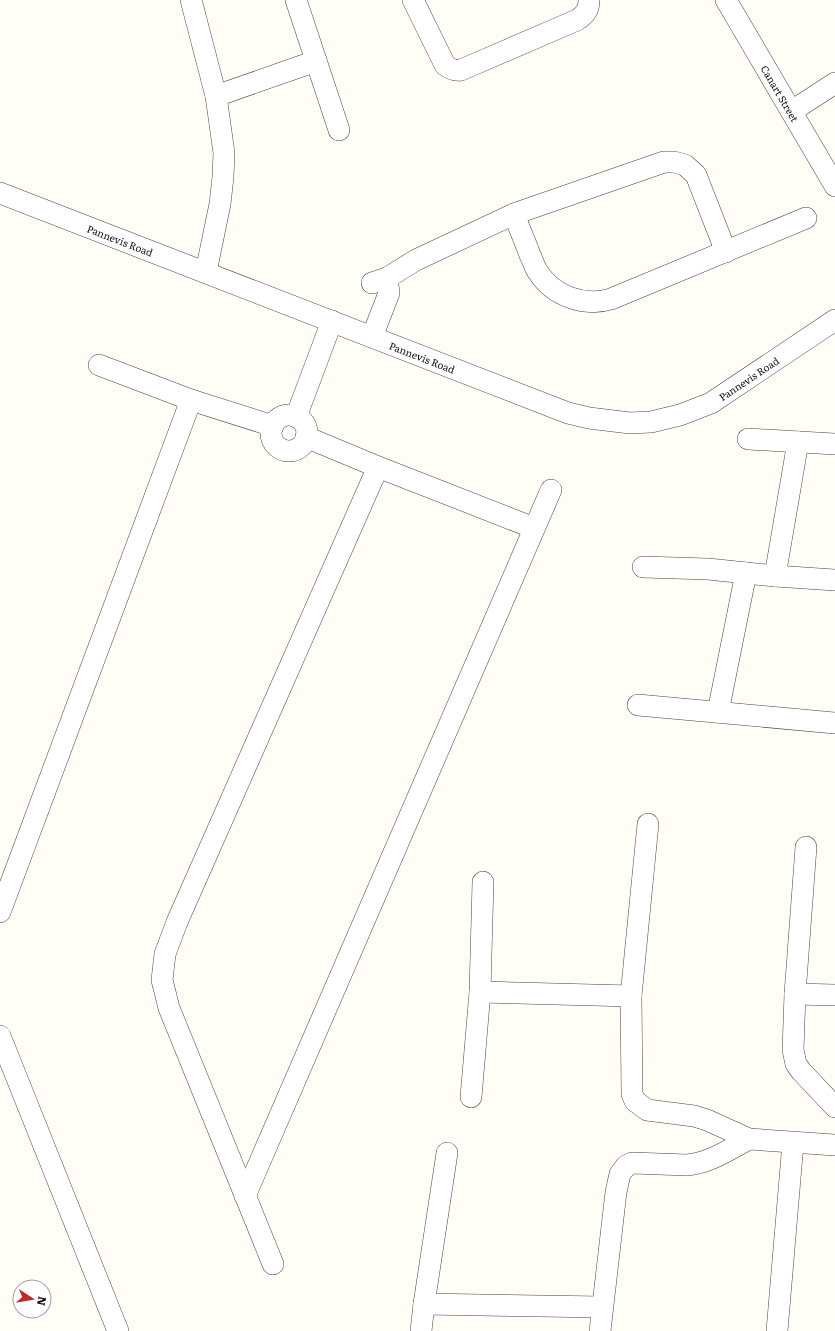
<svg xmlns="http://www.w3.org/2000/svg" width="835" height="1331" font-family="Literata,serif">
<rect width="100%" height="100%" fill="#fffdf5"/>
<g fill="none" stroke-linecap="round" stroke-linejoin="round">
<g stroke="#444" stroke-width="22">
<g id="minor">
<path d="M191 0 216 96 224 153 223 177 220 204 206 272"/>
<path d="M296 0 339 130"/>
<path d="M413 0 445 65C450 69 454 71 461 70L577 20C585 15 589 10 589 0"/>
<path id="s1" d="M726 0 835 186"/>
<path d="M216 96 316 61"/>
<path d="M792 111 835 83"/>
<path id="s2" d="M0 193 568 413 589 418 630 423 651 422 680 415 711 403 835 320"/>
<path d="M514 214C519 228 525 241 530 255 533 260 534 267 538 272 553 296 584 307 611 299L806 218"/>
<path d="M372 283 387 278 416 260 514 214 664 162H674L685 165 696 175 726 252"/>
<path d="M372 337 389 293 387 278"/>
<path d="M99 365 191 400 273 426"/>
<circle cx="289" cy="433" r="18"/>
<path d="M296 417 332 321"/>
<path d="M306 437 378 467 534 528"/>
<path d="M748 439 835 444"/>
<path d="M643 567 708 569 775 576 835 580"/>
<path d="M775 576 798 442"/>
<path d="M638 705 835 723"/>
<path d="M718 712 746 573"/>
<path d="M648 824 631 996 632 1094 635 1101 647 1110 694 1116 707 1120 749 1139 835 1145"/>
<path d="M806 847 795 994 793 1050 796 1064 801 1071 835 1107"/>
<path d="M0 912 191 400"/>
<path d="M480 992 631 996"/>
<path d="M795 994 835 995"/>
<path d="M0 1036 118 1331"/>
<path d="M471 1097 480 992 483 882"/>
<path d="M245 1196 551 490"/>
<path d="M273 1264 169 1008 162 980 165 954 177 922 378 467"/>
<path d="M424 1304 602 1307"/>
<path d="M421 1331 424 1304 447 1153"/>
<path d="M600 1331 616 1192 620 1174 626 1166 632 1163 687 1165C710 1163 730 1149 749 1139"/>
<path d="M777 1331 793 1143"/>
</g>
</g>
<use href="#minor" stroke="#fff" stroke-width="21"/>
</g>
<g text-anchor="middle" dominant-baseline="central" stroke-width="4" stroke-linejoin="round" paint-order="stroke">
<g font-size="10" fill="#111" stroke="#fff">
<text stroke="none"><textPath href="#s1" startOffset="108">Canart Street</textPath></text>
<text stroke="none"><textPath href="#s2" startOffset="129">Pannevis Road</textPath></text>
<text stroke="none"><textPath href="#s2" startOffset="453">Pannevis Road</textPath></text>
<text stroke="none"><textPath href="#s2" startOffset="801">Pannevis Road</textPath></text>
</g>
</g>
<g transform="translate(32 1299) rotate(102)"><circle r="19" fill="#ffffff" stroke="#a0a0a0"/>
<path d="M0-3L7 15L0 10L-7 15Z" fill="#c4262e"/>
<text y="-6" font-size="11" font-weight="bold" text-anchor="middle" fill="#111111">N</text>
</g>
</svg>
